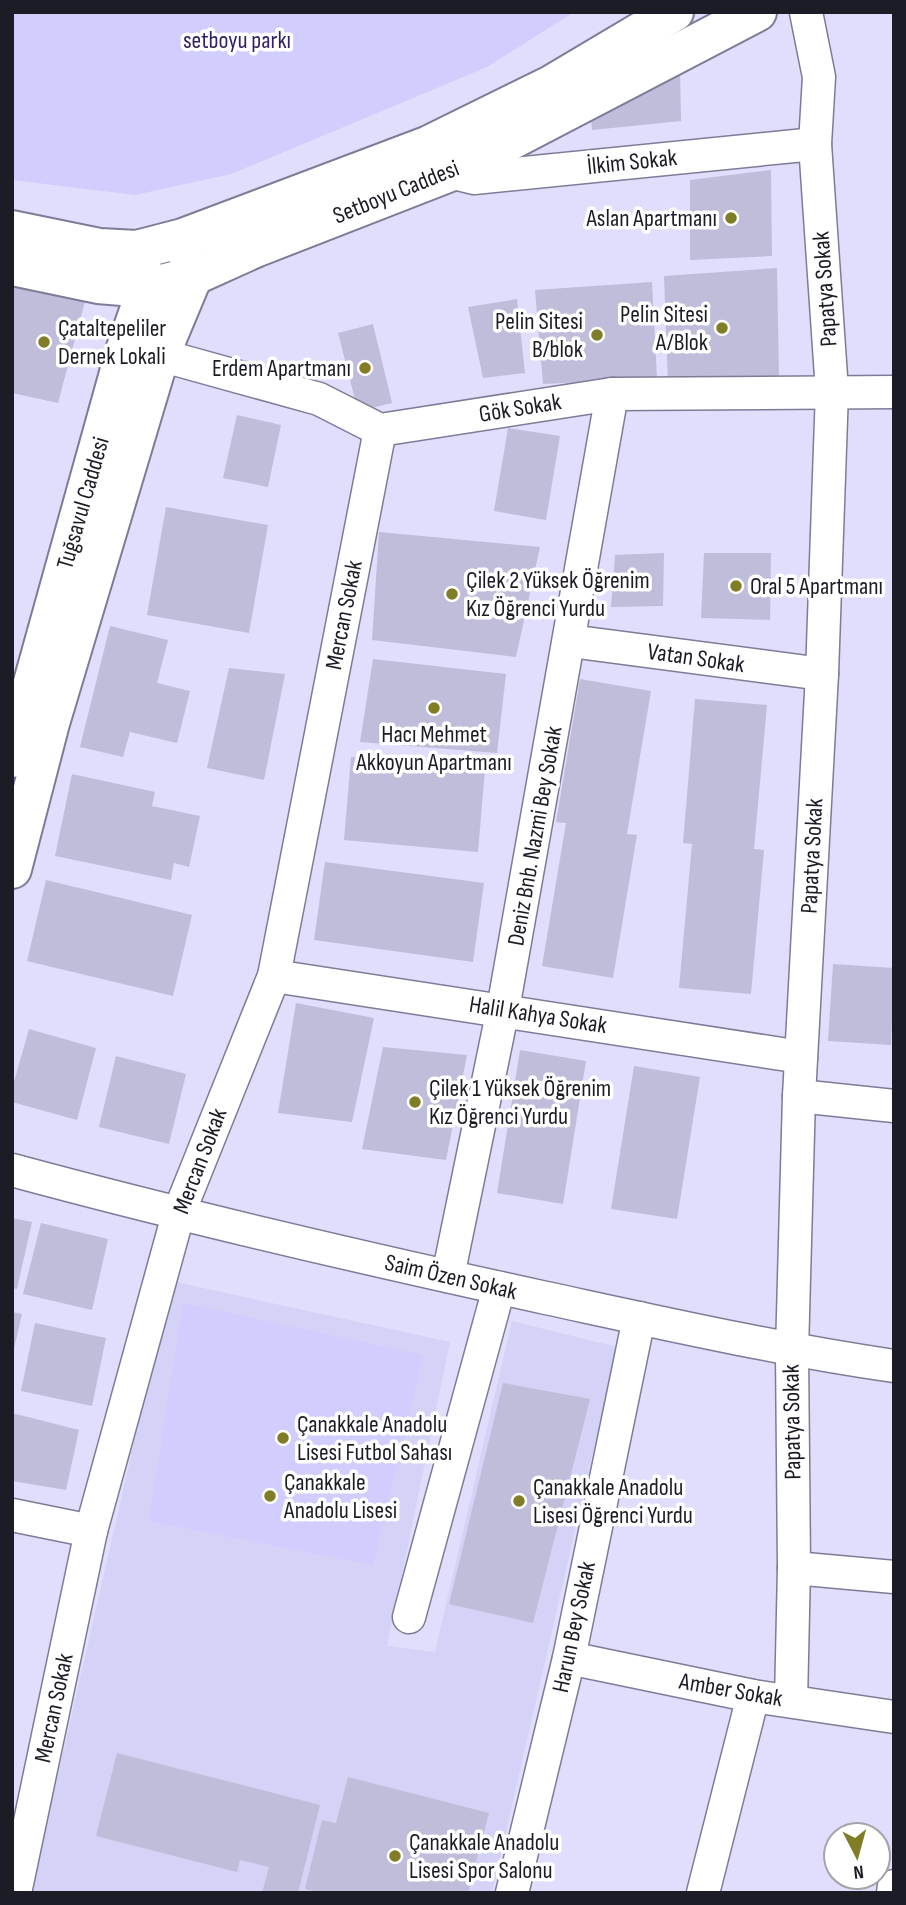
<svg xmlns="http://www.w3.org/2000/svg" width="906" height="1905" font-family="'Sofia Sans Condensed',sans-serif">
<rect width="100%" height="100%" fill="#e0defc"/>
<path fill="#d4d2f7" d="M171 1281 450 1342 387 1646 435 1652 512 1321 617 1347 492 1893H31Z"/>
<g fill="#d1cdff">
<path d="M12 12H574L487 67 231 174 135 195 12 180Z"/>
<path d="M183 1303 423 1355 373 1565 149 1521Z"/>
</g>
<g fill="#bfbdda">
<path d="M680 71 681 121 592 130 590 106Z"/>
<path d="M771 170 772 256 690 260V180Z"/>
<path d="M777 268 779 380 668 383 664 276Z"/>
<path d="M12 275 88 290 58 403 12 393Z"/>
<path d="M652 282 657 379 543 384 535 290Z"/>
<path d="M517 299 525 373 483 378 468 307Z"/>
<path d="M373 324 392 403 358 411 338 333Z"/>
<path d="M237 415 281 425 268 487 223 478Z"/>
<path d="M508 428 560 436 546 520 494 511Z"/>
<path d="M166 507 268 525 249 633 147 615Z"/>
<path d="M379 532 540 547 516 657 372 640Z"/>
<path d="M664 553 663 606 611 607 615 555Z"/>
<path d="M704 553H771L770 620 701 618Z"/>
<path d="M110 626 168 640 157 683 190 691 177 743 130 732 123 757 80 747Z"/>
<path d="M373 659 506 674 497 753 360 742Z"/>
<path d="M229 668 285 674 264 780 207 768Z"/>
<path d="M580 679 651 691 627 834 637 835 613 978 542 966 566 823 556 822Z"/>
<path d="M695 699 767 705 754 849 764 850 751 994 679 988 692 844 683 843Z"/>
<path d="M351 757 485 769 478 852 344 840Z"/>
<path d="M72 774 155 792 152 806 200 816 189 867 174 863 171 880 55 856Z"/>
<path d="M325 862 484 883 473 962 314 940Z"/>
<path d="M46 880 192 915 173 996 27 961Z"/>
<path d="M833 964 894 968 891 1045 828 1041Z"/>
<path d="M296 1003 374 1018 352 1122 278 1113Z"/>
<path d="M29 1029 96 1048 77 1120 12 1102V1089Z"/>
<path d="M383 1047 467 1055 446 1160 362 1149Z"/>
<path d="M520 1050 586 1061 563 1204 497 1193Z"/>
<path d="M116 1056 186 1074 169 1144 99 1127Z"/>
<path d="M634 1066 700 1077 677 1219 611 1209Z"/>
<path d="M12 1218 32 1222 17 1289 12 1288Z"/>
<path d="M41 1223 108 1239 92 1310 23 1294Z"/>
<path d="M12 1312 22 1314 13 1353H12Z"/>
<path d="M35 1323 106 1338 92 1406 21 1391Z"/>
<path d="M503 1383 590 1399 533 1623 449 1604Z"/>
<path d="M12 1413 79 1430 66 1490 12 1481Z"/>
<path d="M117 1753 320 1805 298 1893H262L269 1867 240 1860 237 1872 96 1836Z"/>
<path d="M348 1777 489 1813 468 1893H321L305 1889 322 1820 336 1823Z"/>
</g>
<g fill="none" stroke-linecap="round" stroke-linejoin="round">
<g stroke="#7d7c97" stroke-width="35">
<g id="minor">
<path d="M450 172 474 178 815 144"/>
<path d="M160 355 319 399 380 430 612 394 894 392"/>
<path d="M570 641 822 674"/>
<path d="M274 976 801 1057"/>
<path d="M799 1096 894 1106"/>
<path d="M12 1170C189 1218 367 1259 546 1298 662 1323 777 1349 894 1366"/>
<path d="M448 1276 503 1009 612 394"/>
<path d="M12 1515 91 1531"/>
<path d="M794 1568 894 1577"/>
<path d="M409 1617 499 1288"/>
<path d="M569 1658 753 1696 894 1717"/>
<path d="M791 1701 794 1568 792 1351 799 1096 822 674 832 391 815 144 819 77 806 12"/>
<path d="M15 1893 91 1531 178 1215 274 976 380 430"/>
<path d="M512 1893 569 1658 639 1318"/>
<path d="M703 1893 753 1696"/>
<path d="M893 1893 894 1886"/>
</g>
</g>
<g stroke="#7d7c97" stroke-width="42">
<g id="secondary">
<path d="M12 230 100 248 137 250 183 238 427 146 551 85 674 12"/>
<path d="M12 266 98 284 147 288 193 276 255 248 450 172 757 12"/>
<path d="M12 758 126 348 147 288 141 265"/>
<path d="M12 869 50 723 160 355 193 276 189 259"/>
</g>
</g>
<use href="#minor" stroke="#fff" stroke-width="32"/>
<use href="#secondary" stroke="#fff" stroke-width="38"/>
</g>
<g fill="#7f7d25" stroke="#fff" stroke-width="2.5">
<circle cx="731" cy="218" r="7"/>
<circle cx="722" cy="328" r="7"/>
<circle cx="597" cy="335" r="7"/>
<circle cx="44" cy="342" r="7"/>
<circle cx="365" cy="368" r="7"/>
<circle cx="736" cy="586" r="7"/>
<circle cx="452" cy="594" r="7"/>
<circle cx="434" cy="708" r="7"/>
<circle cx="415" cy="1102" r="7"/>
<circle cx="283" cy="1438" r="7"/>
<circle cx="270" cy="1496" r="7"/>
<circle cx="519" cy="1501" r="7"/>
<circle cx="395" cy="1856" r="7"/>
</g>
<g text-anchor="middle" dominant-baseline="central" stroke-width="7" stroke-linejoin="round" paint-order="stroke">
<g font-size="24" fill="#312168" stroke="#fff">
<text x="237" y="40">setboyu parkı</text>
</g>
<g font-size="24" fill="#1c1c26" stroke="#fff">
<text transform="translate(632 162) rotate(-6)">İlkim Sokak</text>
<text transform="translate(396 192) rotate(-22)">Setboyu Caddesi</text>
<text transform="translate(825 289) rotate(-94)">Papatya Sokak</text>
<text transform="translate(520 408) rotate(-9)">Gök Sokak</text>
<text transform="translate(83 503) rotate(-74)">Tuğsavul Caddesi</text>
<text transform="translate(344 615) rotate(-79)">Mercan Sokak</text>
<text transform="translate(696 658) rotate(8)">Vatan Sokak</text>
<text transform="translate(535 836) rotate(-80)">Deniz Bnb. Nazmi Bey Sokak</text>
<text transform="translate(812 856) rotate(-87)">Papatya Sokak</text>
<text transform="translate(538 1015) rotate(9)">Halil Kahya Sokak</text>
<text transform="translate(200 1161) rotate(-69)">Mercan Sokak</text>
<text transform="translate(451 1277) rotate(13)">Saim Özen Sokak</text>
<text transform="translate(792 1422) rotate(-91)">Papatya Sokak</text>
<text transform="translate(574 1627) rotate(-78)">Harun Bey Sokak</text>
<text transform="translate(731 1690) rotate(10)">Amber Sokak</text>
<text transform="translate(54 1708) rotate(-78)">Mercan Sokak</text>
</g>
<g font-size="24" fill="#1c1c26" stroke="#fff" text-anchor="start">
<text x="717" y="218" text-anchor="end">Aslan Apartmanı</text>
<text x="708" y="314" text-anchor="end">Pelin Sitesi<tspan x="708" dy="28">A/Blok</tspan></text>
<text x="583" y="321" text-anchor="end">Pelin Sitesi<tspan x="583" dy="28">B/blok</tspan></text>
<text x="58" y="328">Çataltepeliler<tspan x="58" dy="28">Dernek Lokali</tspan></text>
<text x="351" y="368" text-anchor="end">Erdem Apartmanı</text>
<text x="466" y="580">Çilek 2 Yüksek Öğrenim<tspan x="466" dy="28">Kız Öğrenci Yurdu</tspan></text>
<text x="750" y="586">Oral 5 Apartmanı</text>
<text x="434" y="734" text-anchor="middle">Hacı Mehmet<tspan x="434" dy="28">Akkoyun Apartmanı</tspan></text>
<text x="429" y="1088">Çilek 1 Yüksek Öğrenim<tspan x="429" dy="28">Kız Öğrenci Yurdu</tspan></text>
<text x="297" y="1424">Çanakkale Anadolu<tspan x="297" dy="28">Lisesi Futbol Sahası</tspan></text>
<text x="284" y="1482">Çanakkale<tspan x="284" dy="28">Anadolu Lisesi</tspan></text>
<text x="533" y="1487">Çanakkale Anadolu<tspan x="533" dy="28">Lisesi Öğrenci Yurdu</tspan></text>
<text x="409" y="1842">Çanakkale Anadolu<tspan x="409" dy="28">Lisesi Spor Salonu</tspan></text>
</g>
</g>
<rect width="906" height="1905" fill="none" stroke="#1c1c26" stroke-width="28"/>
<g transform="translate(857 1856) rotate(174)"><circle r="33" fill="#ffffff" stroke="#a4a4a8" stroke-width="2"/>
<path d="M0-5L12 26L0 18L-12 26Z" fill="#7f7d25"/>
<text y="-10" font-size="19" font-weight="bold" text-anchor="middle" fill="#1c1c26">N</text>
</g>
</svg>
